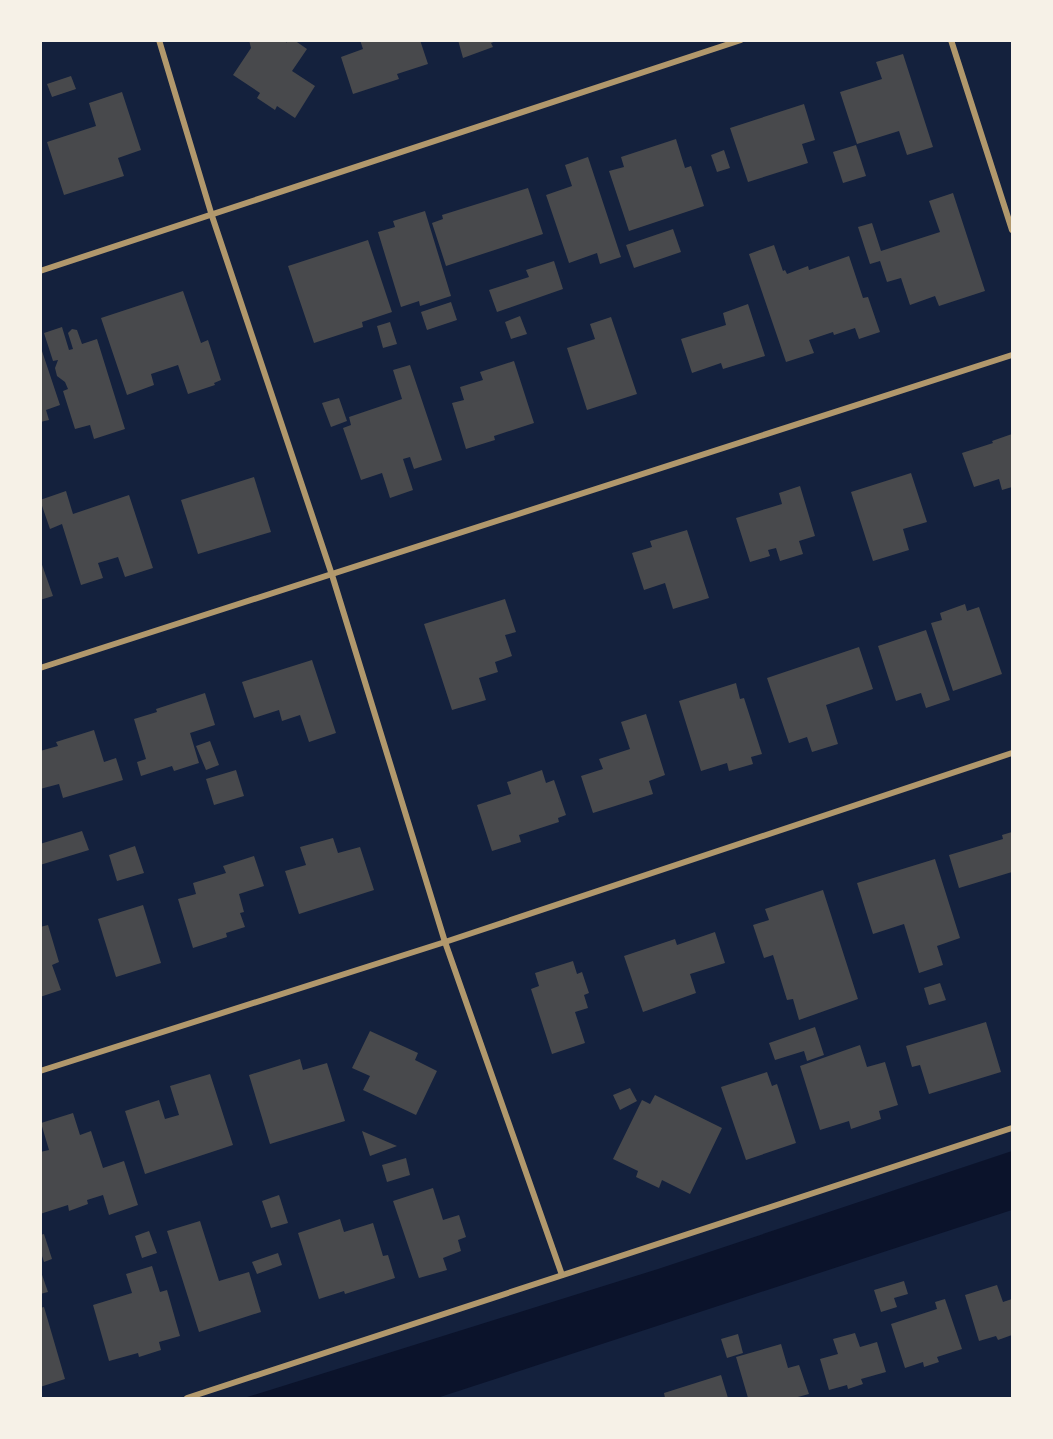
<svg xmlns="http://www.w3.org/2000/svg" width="1053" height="1439" font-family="Cabin,sans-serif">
<rect width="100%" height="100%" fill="#14213d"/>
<path fill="#0b132b" d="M1012 1151V1210L437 1398H244L658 1269Z"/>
<g fill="#48494c">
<path d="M249 40H286V43L288 40H294L307 49 292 71 315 86 295 118 277 106 275 110 257 98 260 93 233 75 251 48Z"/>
<path d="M360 40H420L428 64 397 74 399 79 353 94 341 57 363 49Z"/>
<path d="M458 40H496V41L491 43 493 47 463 58Z"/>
<path d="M903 54 933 147 907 155 899 131 857 144 840 92 882 79 876 62Z"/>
<path d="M71 76 76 89 52 97 47 84Z"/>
<path d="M122 92 141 150 118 158 124 176 64 195 47 142 96 126 89 103Z"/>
<path d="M804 104 815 140 802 144 808 163 748 182 730 128Z"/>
<path d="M676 139 685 168 691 166 704 206 629 231 609 171 624 167 621 157Z"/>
<path d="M856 145 866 176 843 183 833 152Z"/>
<path d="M724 150 730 168 717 172 711 155Z"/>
<path d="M588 157 621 257 600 264 597 253 569 263 546 195 572 186 565 165Z"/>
<path d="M528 188 543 234 446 266 432 223 443 219 442 215Z"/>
<path d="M953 193 985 291 939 306 935 296 910 305 901 278 887 282 880 261 870 264 858 227 872 223 881 251 940 232 929 201Z"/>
<path d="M425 211 451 296 420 306 419 301 401 307 378 232 395 227 393 221Z"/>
<path d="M673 229 681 252 634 268 626 245Z"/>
<path d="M368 240 392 312 362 322 363 327 314 343 288 266Z"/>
<path d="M774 245 783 271 785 270 787 274 808 266 809 270 849 256 863 298 868 297 880 332 859 339 855 328 834 335 833 332 809 340 814 353 786 362 749 254Z"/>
<path d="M554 261 563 289 497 312 489 290 529 277 526 270Z"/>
<path d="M183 291 201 343 208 340 221 380 214 383 215 385 188 394 178 365 151 374 154 385 127 395 101 318Z"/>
<path d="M451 302 457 320 427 330 421 312Z"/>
<path d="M748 304 765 356 723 369 721 363 692 373 681 339 726 325 723 313Z"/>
<path d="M520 316 527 334 511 339 505 322Z"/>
<path d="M611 317 637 394 587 410 567 348 595 339 590 324Z"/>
<path d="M390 322 397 344 383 348 377 326Z"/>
<path d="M62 327 69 350 73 349 68 333 72 329 77 330 82 344 97 339 125 429 94 439 90 425 75 429 63 391 68 389 65 382 57 376 55 368 58 360 53 361 44 333Z"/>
<path d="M40 345 60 405 46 410 49 420 40 422Z"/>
<path d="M514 361 534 423 494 436 495 440 466 449 452 403 464 400 460 387 483 380 480 372Z"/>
<path d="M410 365 442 460 414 469 410 457 403 459 413 490 390 498 382 473 361 480 343 428 351 425 349 417 402 399 393 370Z"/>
<path d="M339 398 347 421 331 427 322 403Z"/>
<path d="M1012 434V487L1002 490 999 479 974 487 962 453 993 443 992 441Z"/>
<path d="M911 473 927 522 903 529 909 550 873 561 851 492Z"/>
<path d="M254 477 271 532 198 554 181 500Z"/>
<path d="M800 486 815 536 799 541 803 554 780 561 776 548 768 550 770 556 750 562 736 518 782 504 779 493Z"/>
<path d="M66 491 73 514 129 495 153 568 125 577 118 557 98 563 103 578 81 585 62 524 50 529 40 500Z"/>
<path d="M687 530 709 598 673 609 665 583 644 590 632 553 652 547 650 541Z"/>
<path d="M40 559 53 596 40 600Z"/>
<path d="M505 599 516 632 505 635 512 656 495 662 498 672 479 678 486 700 452 710 424 624Z"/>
<path d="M965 604 967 611 979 607 1002 674 953 691 931 623 942 620 940 613Z"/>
<path d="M926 630 950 700 926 708 921 693 896 701 878 646Z"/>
<path d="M859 647 873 689 826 705 838 744 812 752 807 737 789 743 767 678Z"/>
<path d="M312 660 336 733 309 742 300 715 282 721 279 710 254 718 242 682Z"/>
<path d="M736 683 740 699 744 698 762 754 751 757 753 764 729 771 727 763 701 771 679 701Z"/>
<path d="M205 693 215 725 190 733 199 763 174 771 172 766 141 776 137 762 146 759 134 719 157 712 156 709Z"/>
<path d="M646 714 665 775 649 781 653 794 593 813 581 776 603 769 599 759 630 749 621 722Z"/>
<path d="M94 730 104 762 116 758 123 780 63 798 59 784 40 789V751L58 746 56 742Z"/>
<path d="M210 741 219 765 206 770 196 746Z"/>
<path d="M236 770 244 796 214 805 206 779Z"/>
<path d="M542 770 546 783 554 780 566 815 558 818 559 822 519 835 521 842 492 851 477 805 511 794 507 782Z"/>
<path d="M82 831 89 850 40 865V844Z"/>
<path d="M1012 832V872L959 888 949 855 1003 839 1002 835Z"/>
<path d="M333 838 338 853 360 847 374 890 299 914 285 871 306 865 300 847Z"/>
<path d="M135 846 144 873 117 881 109 855Z"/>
<path d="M254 856 264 886 239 894 244 912 240 913 245 927 226 933 227 937 193 948 178 899 196 894 193 883 226 873 223 866Z"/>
<path d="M935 859 960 938 937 946 943 965 919 973 904 924 873 934 857 883Z"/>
<path d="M823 890 858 999 799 1020 793 999 787 1000 773 955 764 958 753 925 769 920 765 909Z"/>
<path d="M143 905 161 963 116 977 98 919Z"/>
<path d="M48 925 59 962 52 965 61 990 40 997V927Z"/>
<path d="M715 932 725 963 690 974 696 993 643 1012 624 956 675 939 677 945Z"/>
<path d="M573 961 577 974 582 972 589 993 584 995 588 1008 575 1012 585 1043 552 1054 531 989 539 986 535 973Z"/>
<path d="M940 983 946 1000 929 1005 924 988Z"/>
<path d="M986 1022 1001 1072 929 1094 920 1065 912 1067 906 1046Z"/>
<path d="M815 1027 824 1055 807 1061 804 1051 775 1060 769 1043Z"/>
<path d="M370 1031 418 1053 415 1060 437 1071 416 1115 363 1090 370 1076 352 1068Z"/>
<path d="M860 1045 867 1067 885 1062 898 1105 879 1111 881 1119 851 1129 849 1121 820 1130 800 1066Z"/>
<path d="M300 1059 303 1070 327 1063 345 1121 270 1144 249 1075Z"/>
<path d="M767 1072 772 1086 777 1084 796 1143 746 1160 721 1087Z"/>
<path d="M210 1074 233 1145 145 1174 125 1111 159 1100 165 1119 179 1115 170 1086Z"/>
<path d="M630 1088 637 1101 620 1110 613 1095Z"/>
<path d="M655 1095 722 1128 690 1194 662 1180 659 1188 636 1177 638 1171 613 1159 642 1100 650 1104Z"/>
<path d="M73 1113 80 1135 91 1131 103 1168 124 1161 138 1205 109 1215 103 1195 87 1200 88 1204 69 1211 68 1205 40 1214V1152L49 1150 41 1123Z"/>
<path d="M362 1131 397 1146 370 1156Z"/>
<path d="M406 1158 410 1175 387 1182 382 1165Z"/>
<path d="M433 1188 443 1220 459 1215 466 1237 458 1240 461 1251 443 1258 447 1270 419 1278 393 1201Z"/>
<path d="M279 1195 288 1223 271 1228 262 1201Z"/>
<path d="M340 1219 344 1232 373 1223 383 1256 388 1255 395 1278 345 1294 344 1291 319 1299 298 1233Z"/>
<path d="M200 1221 219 1281 249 1272 261 1312 199 1332 167 1231Z"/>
<path d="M149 1231 157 1253 142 1258 135 1236Z"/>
<path d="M44 1234 52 1259 44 1262 40 1250V1235Z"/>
<path d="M278 1253 282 1265 257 1274 252 1262Z"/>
<path d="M152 1266 160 1292 167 1290 180 1336 159 1342 161 1350 139 1357 138 1353 109 1361 93 1305 132 1293 126 1274Z"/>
<path d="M40 1269 48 1292 40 1294Z"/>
<path d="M904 1281 908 1294 894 1298 897 1307 881 1312 874 1290Z"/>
<path d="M997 1285 1003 1302 1012 1299V1335L998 1340 996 1336 979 1341 965 1295Z"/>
<path d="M945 1299 962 1349 937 1357 939 1362 924 1367 923 1362 905 1368 891 1324 937 1309 935 1302Z"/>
<path d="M44 1307 65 1379 40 1387V1308Z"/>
<path d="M855 1333 860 1347 877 1342 886 1372 861 1379 863 1384 848 1389 847 1385 829 1390 820 1359 838 1354 833 1339Z"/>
<path d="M738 1334 743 1353 727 1358 721 1339Z"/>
<path d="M781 1344 788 1368 799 1365 809 1394 794 1398H748L736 1357Z"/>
<path d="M721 1375 728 1398H665L664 1393Z"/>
</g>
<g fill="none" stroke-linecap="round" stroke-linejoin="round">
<g stroke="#b1986c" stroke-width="6">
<path d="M159 40 212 216 332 575 445 942 562 1275"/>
<path d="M951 40 1012 230"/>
<path d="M40 271 741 40"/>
<path d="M40 668 1012 355"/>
<path d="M40 1071 445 942 1012 753"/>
<path d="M187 1398 1012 1128"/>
</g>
</g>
<rect width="1053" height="1439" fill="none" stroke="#f6f1e7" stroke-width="84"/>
</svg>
